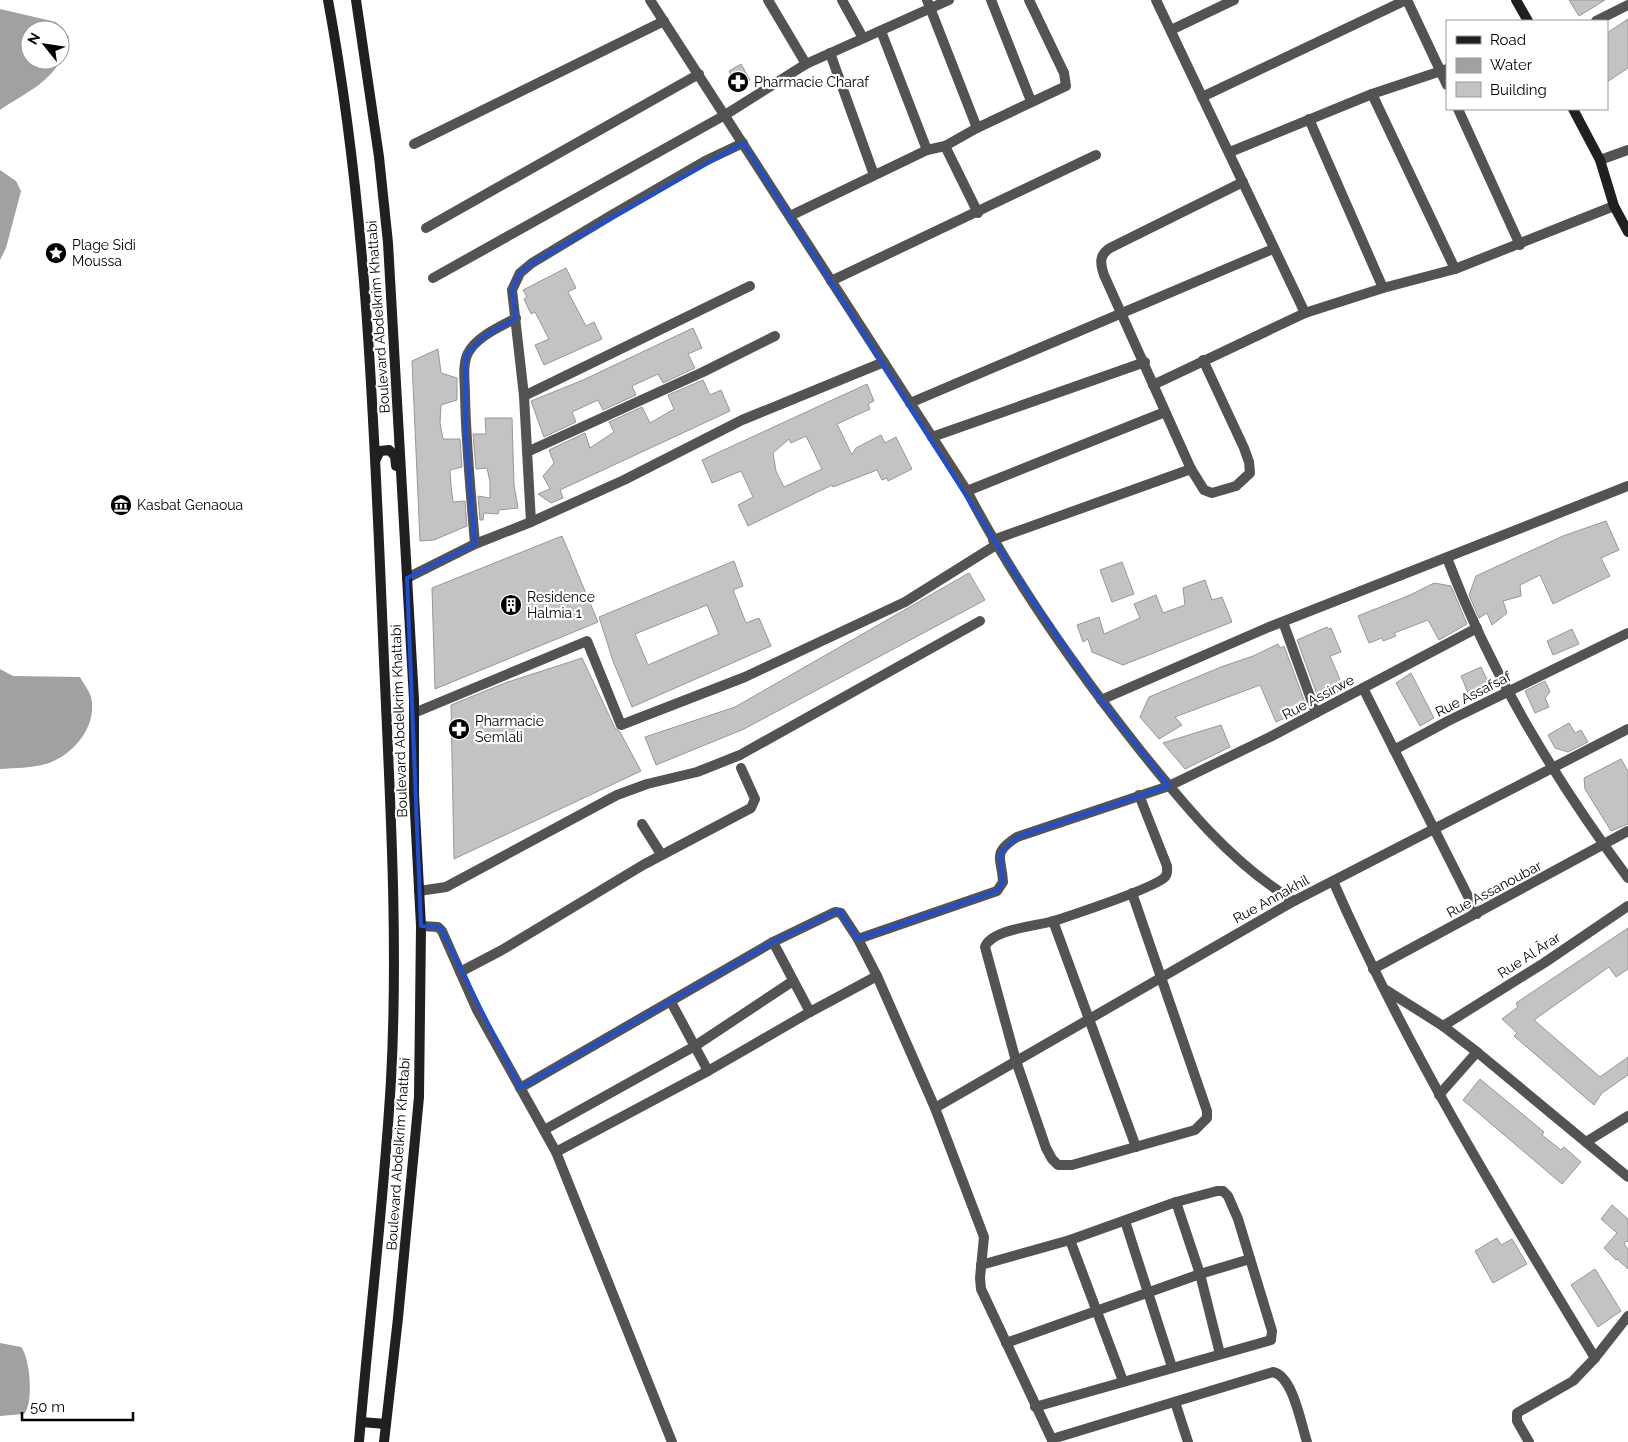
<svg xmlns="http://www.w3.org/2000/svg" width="1628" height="1442" font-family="Raleway,sans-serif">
<rect width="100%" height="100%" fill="#fff"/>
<g fill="#a1a1a1" fill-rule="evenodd">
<path d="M0 9 56 22 69 37C59 80 34 87 0 110ZM30 30H60V60H30Z"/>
<path d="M0 170 16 181 21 191 6 248 0 260Z"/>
<path d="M0 669 13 676 80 677C83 683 89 690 91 697 98 726 73 756 46 764 32 768 15 768 0 769Z"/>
<path d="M0 1343 21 1347C30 1357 34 1403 24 1414L0 1416Z"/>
</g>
<g fill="#c3c3c3" stroke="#979797" fill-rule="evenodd">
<path d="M1569 0H1605L1579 16Z"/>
<path d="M1628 19V68L1607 82V33Z"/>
<path d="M741 64 750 80 738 87 729 71Z"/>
<path d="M566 268 576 288 568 292 586 326 594 322 602 339 544 365 535 345 549 339 535 312 531 314 524 299 527 297 523 290Z"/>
<path d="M693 328 702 348 688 354 695 368 663 383 658 374 632 386 636 395 603 410 598 400 572 412 576 422 544 437 531 401 583 380Z"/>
<path d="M438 349 441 373 457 378V400L441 405 440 423 443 439H460L462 467 450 470 451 486 453 502 465 501 467 526 434 540 420 541 412 361Z"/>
<path d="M703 380 710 395 721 390 730 411 560 490 563 498 551 503 538 494 550 489 543 476 554 463 549 450 585 433 590 448 614 432 609 422 642 407 650 423 674 409 668 395Z"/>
<path d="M867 384 874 401 868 404 870 409 837 424 852 455 856 448 881 435 885 443 896 437 912 469 888 481 887 478 882 480 877 470 833 487 832 485 748 526 738 505 753 497 741 471 712 483 702 460ZM806 436 822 469 784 487 776 471 773 453 789 439 791 443Z"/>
<path d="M485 418H512L514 485 518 508 499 510 498 514 484 513 483 520H480L478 496 490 498V482L487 468 476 469 473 434H486Z"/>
<path d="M1606 521 1619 550 1601 558 1610 576 1553 604 1540 575 1520 585 1521 596 1503 601 1507 613 1492 625 1487 613 1479 618 1469 595 1476 576 1563 536Z"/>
<path d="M562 536 598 622 435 689 432 588Z"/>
<path d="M734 561 743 586 733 590 746 623 759 618 771 646 632 707 613 661 599 617ZM707 605 719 634 648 665 635 634Z"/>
<path d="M1122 562 1134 594 1112 602 1100 570Z"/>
<path d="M969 573 985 600 744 729 656 765 645 737 735 707Z"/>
<path d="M1205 580 1212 600 1222 597 1232 622 1123 665 1092 652 1088 639 1083 642 1077 625 1099 617 1104 634 1140 618 1134 604 1156 595 1163 613 1185 605 1183 588Z"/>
<path d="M1434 583 1451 586 1467 624 1439 640 1428 620 1394 633 1396 636 1383 641 1382 638 1369 643 1358 616 1410 595Z"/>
<path d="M1327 627 1328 629 1331 628 1341 652 1330 656 1344 689 1319 700 1297 640Z"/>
<path d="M1572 629 1579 644 1553 655 1547 641Z"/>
<path d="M1278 644 1280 648 1284 646 1307 708 1276 722 1260 685 1175 717 1182 725 1159 739 1140 717 1149 697 1221 667 1253 656Z"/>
<path d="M582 658 615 728 620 732 641 771 454 859 451 705 505 683Z"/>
<path d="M1481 667 1492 690 1471 700 1461 676Z"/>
<path d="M1411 673 1434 718 1420 726 1396 683Z"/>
<path d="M1545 681 1550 692 1545 698 1549 707 1535 713 1525 691Z"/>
<path d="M1569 723 1575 733 1581 730 1588 742 1568 752 1555 748 1548 735Z"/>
<path d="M1221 725 1230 747 1185 769 1163 743Z"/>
<path d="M1621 759 1628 771V824L1611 831 1585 789 1584 778Z"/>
<path d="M1628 928V969L1616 977 1609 967 1534 1020 1600 1077 1628 1057V1075L1602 1093 1594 1105 1514 1036 1517 1033 1502 1019 1518 1007 1516 1003Z"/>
<path d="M1480 1079 1544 1132 1542 1135 1561 1150 1564 1147 1581 1162 1562 1184 1463 1100Z"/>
<path d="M1612 1205 1628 1219V1242L1627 1241 1624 1244 1628 1249V1269L1617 1259 1616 1260 1604 1248 1617 1233 1601 1219Z"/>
<path d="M1497 1238 1501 1245 1512 1239 1527 1264 1493 1283 1475 1251Z"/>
<path d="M1595 1269 1621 1311 1598 1327 1571 1285Z"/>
</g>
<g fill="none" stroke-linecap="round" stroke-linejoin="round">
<g stroke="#535353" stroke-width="10">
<path d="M650 0 967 491C1015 583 1076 669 1140 750 1185 806 1231 863 1294 901"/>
<path d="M768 0 806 64"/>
<path d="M842 0 863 38"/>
<path d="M927 0 977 128"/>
<path d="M991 0 1031 101"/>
<path d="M1156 0 1305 313"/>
<path d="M1407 0 1447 85"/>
<path d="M1596 21 1628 5"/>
<path d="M1171 30 1234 0"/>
<path d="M881 31 927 150"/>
<path d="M830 53 874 175"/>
<path d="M1372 94 1455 269"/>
<path d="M1202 97 1406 0"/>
<path d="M1458 109 1520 245"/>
<path d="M1309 119 1383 288"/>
<path d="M414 144 664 21"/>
<path d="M945 146 978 213"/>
<path d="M1230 152 1372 94 1447 69"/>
<path d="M1600 160 1628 150"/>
<path d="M790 216 927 150 945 146 977 128 1066 86 1064 73 1029 0"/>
<path d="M426 228 699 74"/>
<path d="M433 278 725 115 806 64 949 0"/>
<path d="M831 281 1096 155"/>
<path d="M1203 360 1244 448 1249 462 1250 473 1236 486 1212 493 1204 490 1191 469 1104 275C1100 263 1099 255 1110 248L1243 182"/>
<path d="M1153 385 1305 313 1383 288 1455 269 1614 206"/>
<path d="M524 396 750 286"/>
<path d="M910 403 1273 249"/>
<path d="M932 437 1145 362"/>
<path d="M527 452 703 372 775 336"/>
<path d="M967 491 1165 412"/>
<path d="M531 522 524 396 512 290 520 273 532 263 610 216 705 161 743 143"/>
<path d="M993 540 1191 469"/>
<path d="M475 544C471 494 466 445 465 395 465 382 462 365 468 353 477 336 500 327 516 318"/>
<path d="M1447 558C1491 674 1554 778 1628 878"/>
<path d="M407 578 475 544 531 522 624 480 742 420 884 362"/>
<path d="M1283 622 1316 713"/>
<path d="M1363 688 1477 914"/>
<path d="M1101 700 1269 627 1628 486"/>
<path d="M414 713 587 641 621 725 745 677 905 602 996 545"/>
<path d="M1394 750 1448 721 1628 633"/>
<path d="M642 824 661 854"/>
<path d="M1333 881C1406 1048 1501 1203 1595 1358"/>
<path d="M419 891 446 887 617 795 647 784 697 772 740 755 980 621"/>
<path d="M1132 893 1207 1111V1118L1195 1130 1072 1165H1058L1052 1159 1046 1148 1016 1061 985 947C991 929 1037 926 1054 921 1072 915 1155 888 1165 877 1168 874 1167 871 1167 866L1139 795"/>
<path d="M1053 921 1136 1147"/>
<path d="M421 926 438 927 442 931 477 1010 556 1152 672 1442"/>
<path d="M773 942 810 1012"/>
<path d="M1373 969 1628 831"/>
<path d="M460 972 502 950 643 865 751 808 755 799 741 768"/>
<path d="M1386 990 1443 1026 1477 1052 1628 1177"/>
<path d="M671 1002 708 1071"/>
<path d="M1443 1026 1544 963 1628 906"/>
<path d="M520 1088 773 942 835 912 841 913 858 939"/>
<path d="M1439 1095 1477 1052"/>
<path d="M935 1108 1294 901 1628 729"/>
<path d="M544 1130 695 1046 793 981"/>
<path d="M1586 1142 1628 1116"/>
<path d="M556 1152 708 1071 810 1012 877 976"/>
<path d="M1176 1202 1200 1274 1220 1354"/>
<path d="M1125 1221 1172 1367"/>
<path d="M1070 1240 1123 1381"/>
<path d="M981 1265 1070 1240 1176 1202 1217 1191H1223L1228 1196 1238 1219 1272 1331 1271 1340 1035 1407"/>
<path d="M1006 1343 1200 1274 1250 1259"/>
<path d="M1175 1402 1188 1442"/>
<path d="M1052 1439 1273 1372C1293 1376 1301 1424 1307 1442"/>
<path d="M1053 1442 981 1289 980 1278 984 1237 935 1108 877 976 858 939 997 891 1003 882C1002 857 991 854 1017 837L1169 786 1270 737 1477 628"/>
<path d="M1529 1442 1517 1421V1413L1573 1381 1595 1358 1628 1316"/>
</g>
<g stroke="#202020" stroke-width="10">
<path d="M328 0C367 210 374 424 383 637 389 784 399 932 391 1080 384 1201 369 1321 359 1442"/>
<path d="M356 0 379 157 388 243 414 700V794L421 926 419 1097 398 1318 384 1442"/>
<path d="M1516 0 1528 21"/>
<path d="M1573 109 1600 160 1614 206 1628 232"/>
<path d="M376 459 380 451 389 450 395 456 396 466"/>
<path d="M361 1422 386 1424"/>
</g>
</g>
<path fill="none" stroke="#1d4ed8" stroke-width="4" stroke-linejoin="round" d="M743 143 1029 595 1101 700 1169 786 1017 837 1000 854 1003 882 997 891 858 939 839 910 773 942 520 1088 440 927 421 926 407 578 475 544 465 426 466 355 483 337 516 318 512 290 520 273 532 263Z"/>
<defs>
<g id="pharmacy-disc" transform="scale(1.125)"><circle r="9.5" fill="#000" stroke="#fff"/><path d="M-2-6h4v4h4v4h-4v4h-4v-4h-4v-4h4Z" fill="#fff"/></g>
<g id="sight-disc" transform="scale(1.125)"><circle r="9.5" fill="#000" stroke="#fff"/><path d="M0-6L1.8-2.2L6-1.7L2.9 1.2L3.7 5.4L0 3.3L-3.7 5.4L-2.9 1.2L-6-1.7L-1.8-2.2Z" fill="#fff"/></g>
<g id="museum-disc" transform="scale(1.125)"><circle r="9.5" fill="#000" stroke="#fff"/><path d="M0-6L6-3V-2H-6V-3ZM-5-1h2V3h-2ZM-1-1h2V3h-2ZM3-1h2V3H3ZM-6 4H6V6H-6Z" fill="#fff"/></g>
<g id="building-disc" transform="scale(1.125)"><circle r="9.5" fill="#000" stroke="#fff"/><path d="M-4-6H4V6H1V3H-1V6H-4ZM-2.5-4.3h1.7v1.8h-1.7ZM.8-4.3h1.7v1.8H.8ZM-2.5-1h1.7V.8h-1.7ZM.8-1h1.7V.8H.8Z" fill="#fff"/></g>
</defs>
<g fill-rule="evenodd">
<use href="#pharmacy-disc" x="738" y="82"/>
<use href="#sight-disc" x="56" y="253"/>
<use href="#museum-disc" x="121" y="505"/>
<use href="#building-disc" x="511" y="605"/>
<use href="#pharmacy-disc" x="459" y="729"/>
</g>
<g text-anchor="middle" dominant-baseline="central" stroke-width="4.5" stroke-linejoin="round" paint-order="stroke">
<g font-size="14" fill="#000" stroke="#fff" text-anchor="start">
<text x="754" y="82">Pharmacie Charaf</text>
<text x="72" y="245">Plage Sidi<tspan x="72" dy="16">Moussa</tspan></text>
<text x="137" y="505">Kasbat Genaoua</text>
<text x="527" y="597">Residence<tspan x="527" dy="16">Halmia 1</tspan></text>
<text x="475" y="721">Pharmacie<tspan x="475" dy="16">Semlali</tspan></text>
</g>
<g font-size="14" fill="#000" stroke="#fff">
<text transform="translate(378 317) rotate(-94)">Boulevard Abdelkrim Khattabi</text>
<text transform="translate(1473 694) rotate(-27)">Rue Assafsaf</text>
<text transform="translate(1318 697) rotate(-28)">Rue Assirwe</text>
<text transform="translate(399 721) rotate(-92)">Boulevard Abdelkrim Khattabi</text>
<text transform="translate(1494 889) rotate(-28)">Rue Assanoubar</text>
<text transform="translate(1271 899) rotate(-29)">Rue Annakhil</text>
<text transform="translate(1529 955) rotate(-33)">Rue Al Ârar</text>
<text transform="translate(398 1154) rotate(-86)">Boulevard Abdelkrim Khattabi</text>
</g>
</g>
<rect x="1446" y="20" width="162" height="90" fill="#ffffff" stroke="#999999"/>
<rect x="1456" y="36" width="25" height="8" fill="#202020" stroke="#999999"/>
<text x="1490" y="45" font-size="15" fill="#000000">Road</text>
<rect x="1456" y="58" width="25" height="15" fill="#a1a1a1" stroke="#999999"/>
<text x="1490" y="70" font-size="15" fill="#000000">Water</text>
<rect x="1456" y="82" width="25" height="15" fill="#c3c3c3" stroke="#999999"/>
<text x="1490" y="95" font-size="15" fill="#000000">Building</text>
<g transform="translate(45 45) rotate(300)"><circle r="24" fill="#ffffff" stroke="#999999"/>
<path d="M0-4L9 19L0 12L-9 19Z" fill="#000000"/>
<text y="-8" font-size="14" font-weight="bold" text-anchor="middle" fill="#000000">N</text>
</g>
<path d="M22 1412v8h111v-8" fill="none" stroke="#000000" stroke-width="2.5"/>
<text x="30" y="1412" font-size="15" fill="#000000" stroke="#ffffff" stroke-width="4" paint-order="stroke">50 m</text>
</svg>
